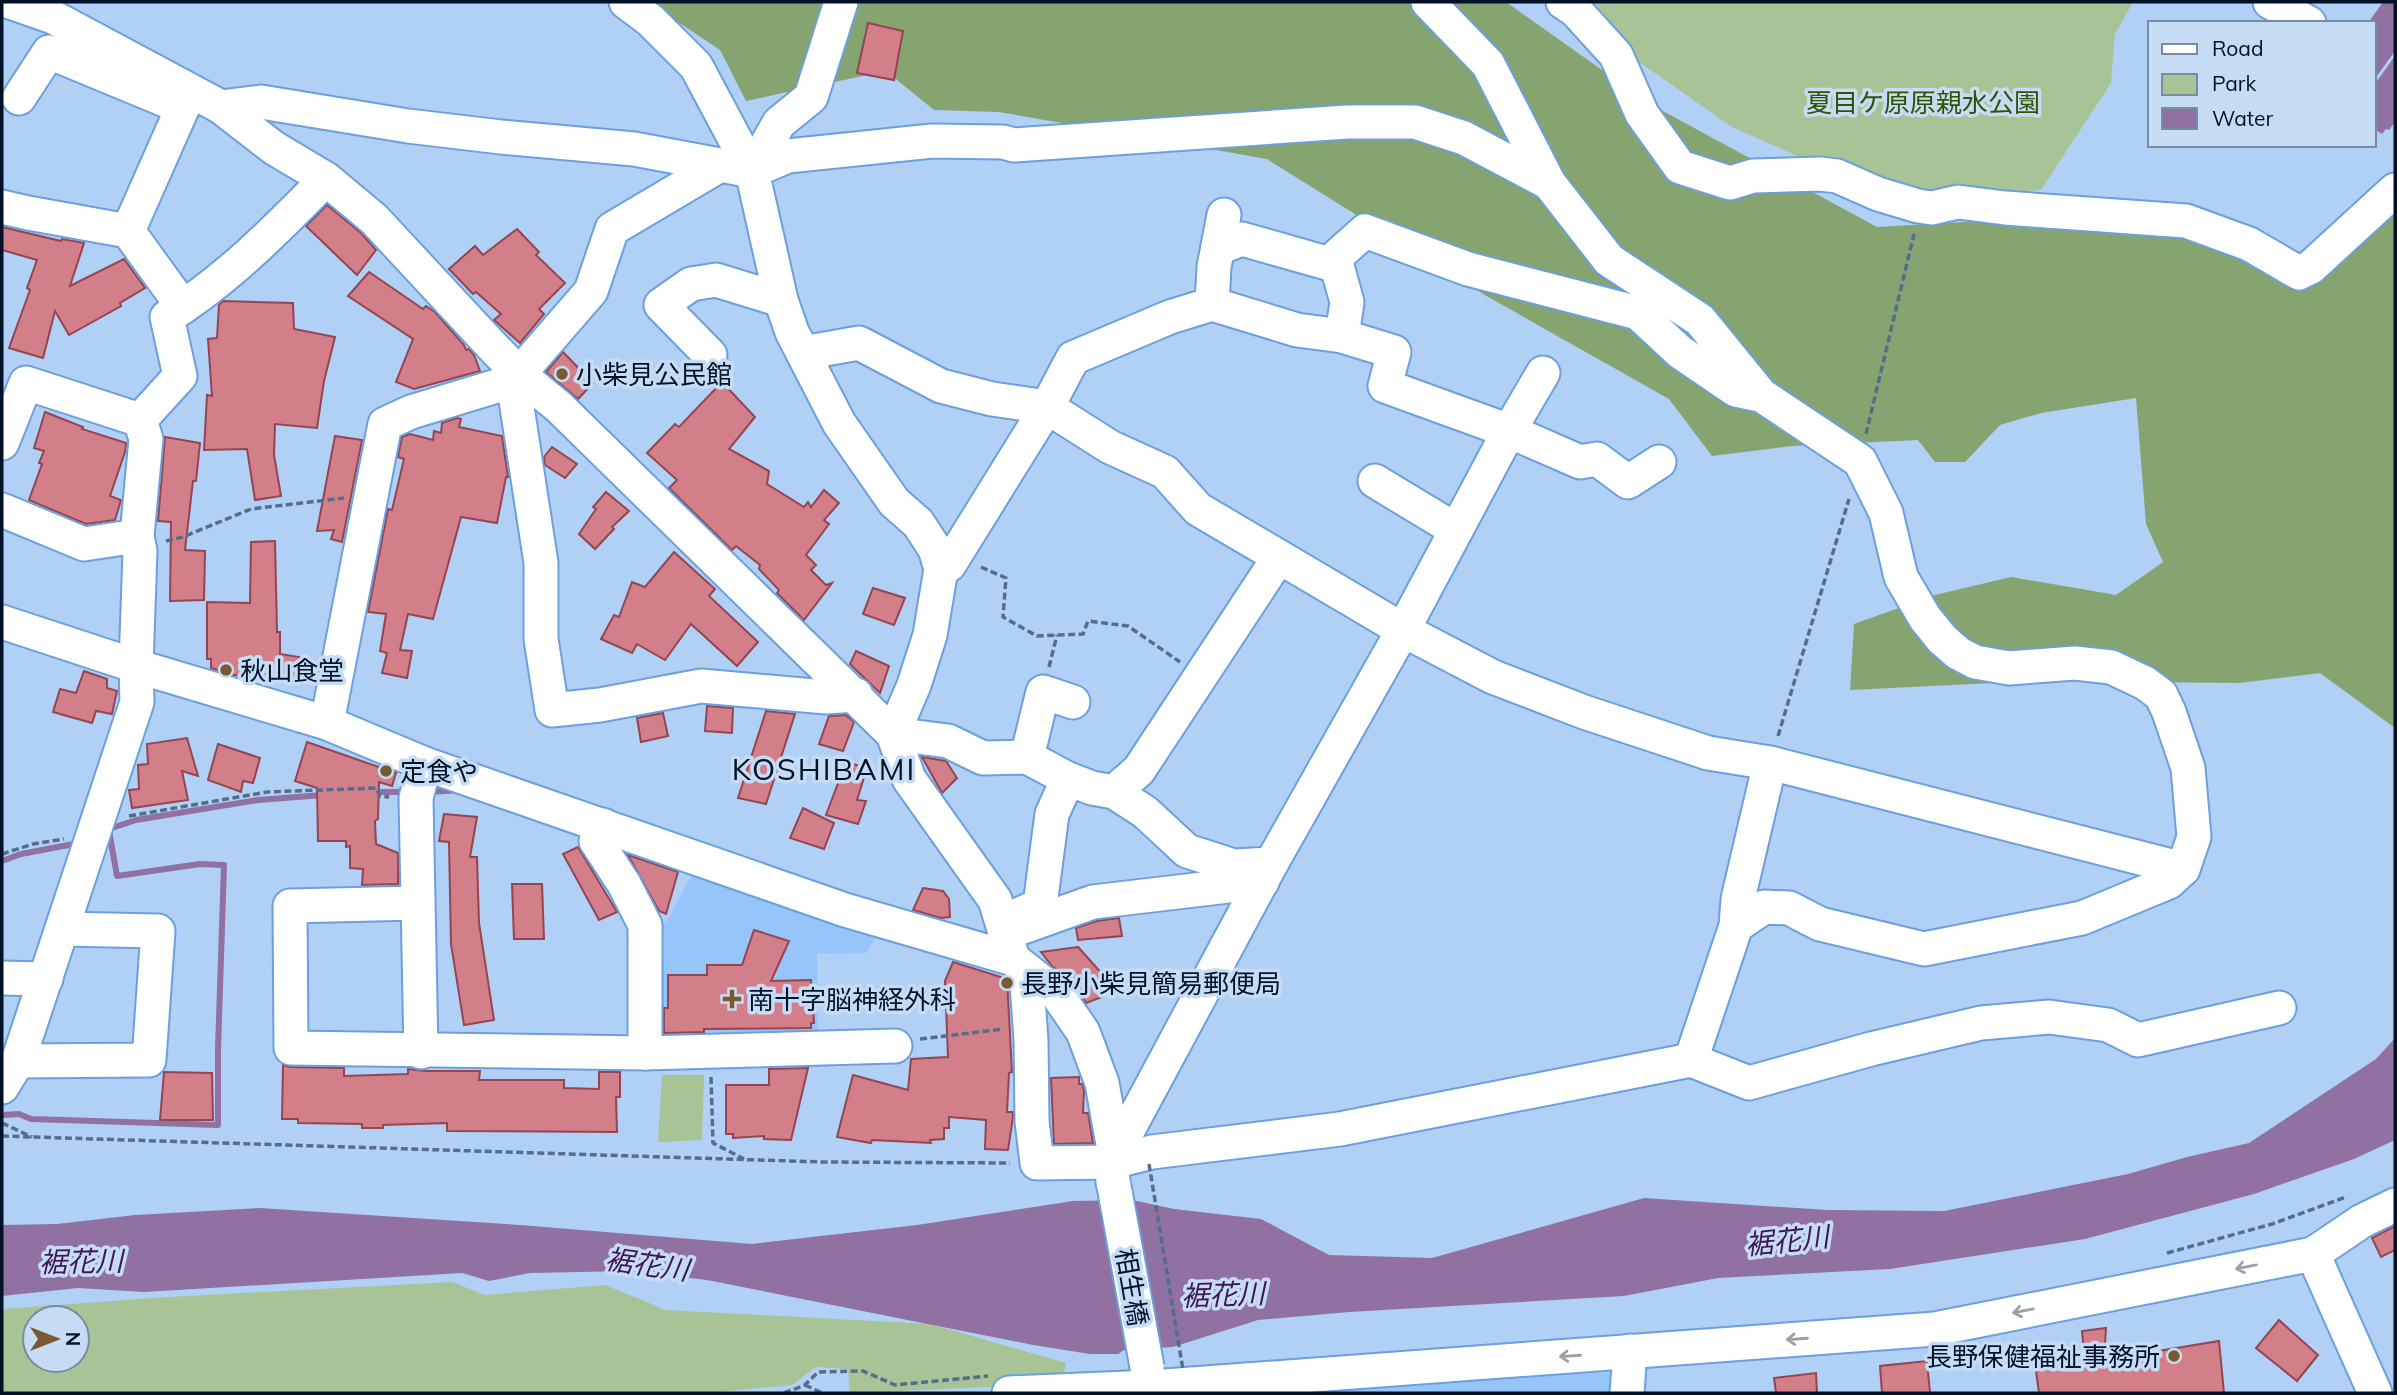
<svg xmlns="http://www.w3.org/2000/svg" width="2397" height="1395" font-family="Mulish,'Noto Sans JP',sans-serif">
<rect width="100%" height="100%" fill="#b0d0f6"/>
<g fill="#95c5fb">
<path d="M695 869 875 938 866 953 817 954 818 1045 647 1044 648 923H666Z"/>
<path d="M1612 1373 1617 1393H1248L1529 1374Z"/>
</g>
<g fill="#a8c395" fill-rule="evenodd">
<path d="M1575 2H2133L2115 34 2111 83 2041 190 1894 199 1732 127 1612 43Z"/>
<path d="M662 1075H704L702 1140 658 1142Z"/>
<path d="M452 1282 485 1295 605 1285 666 1310 930 1324 1066 1363 1061 1384 850 1393 848 1369 816 1367 792 1385 706 1393H2V1309L168 1297ZM35 1318H77V1360H35Z"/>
</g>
<path fill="#86a470" d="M648 2H1506L1650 104 1877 227 2124 213 2278 274 2395 208V728L2320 673 2239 683 2035 681 1850 690 1854 624 1935 595 2011 577 2116 595 2163 562 2146 524 2136 398 2041 413 2000 425 1965 462H1935L1918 440 1792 446 1712 456 1669 399 1483 294 1267 159 999 112 934 110 886 71 746 101 720 50Z"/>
<g fill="#9071a2">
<path d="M2383 2H2395V51L2374 80V23H2368Z"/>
<path d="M2395 56V122L2389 130 2386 129 2382 134 2374 129V85Z"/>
<path d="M2395 1038V1140L2354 1159 2254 1194 2085 1239 1890 1269 1718 1278 1624 1296 1349 1312 1258 1320 1173 1347 1124 1350 1118 1354H1090L1033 1345 707 1280 629 1271 530 1273 489 1281 462 1273 144 1292 78 1288 2 1296V1225L57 1224 135 1215 259 1208 520 1225 752 1244 917 1225 1073 1201 1132 1200 1174 1209 1261 1219 1329 1255 1432 1258 1644 1198 1827 1210 1944 1211 2128 1174 2187 1157 2249 1143 2376 1059Z"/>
</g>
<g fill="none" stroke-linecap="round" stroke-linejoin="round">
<g stroke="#9071a2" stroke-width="6">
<path d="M382 792H407"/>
<path d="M429 792 461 790"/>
<path d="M106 830 136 820 258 800 323 795"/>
<path d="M2 861 21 854 79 843"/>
<path d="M3 1115 19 1114 31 1119 218 1125V1050L224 865 200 864 117 876 109 831"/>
</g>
</g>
<g fill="#d37f89" stroke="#934551" stroke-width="2">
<path d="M868 23 903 31 894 80 857 73Z"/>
<path d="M327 205 361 233 376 250 357 275 306 226Z"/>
<path d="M2 227 61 241 62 239 84 243 70 286 124 259 145 288 120 303 121 306 69 335 55 311 43 358 9 348 30 290 27 288 37 260 2 250Z"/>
<path d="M517 229 539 252 536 255 565 283 539 309 544 314 520 343 494 320 501 314 476 292 473 294 449 269 475 246 483 255Z"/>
<path d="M369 272 423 309 426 306 435 312 464 345 466 350 469 349 474 355 480 371 414 389 396 382 413 339 348 296Z"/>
<path d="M223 301 293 303 294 329 335 337 324 381 317 428 275 424 274 455 281 496 255 500 247 449 204 450 207 395 212 396 208 339 217 338 219 305Z"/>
<path d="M563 352 593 383 578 399 546 372Z"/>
<path d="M722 382 755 417 729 449 769 471 767 484 804 507 808 502 811 507 824 490 839 503 824 520 829 524 806 555 816 565 811 570 826 585 832 583 804 620 777 593 779 590 759 569 760 565 736 546 732 550 669 488 677 480 647 453 675 424 679 427Z"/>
<path d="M45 412 83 427 82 429 126 443 125 452 110 496 121 500 115 520 86 524 29 500 42 464 39 463 44 451 34 448Z"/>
<path d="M457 418 461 419 459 427 502 436 508 477H506L497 523 461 517 433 619 408 614 400 650 412 651 407 678 382 673 387 653 380 651 386 614 368 612 388 509 392 510 404 459 398 457 402 437 410 434 433 440 434 431 441 433 442 423Z"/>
<path d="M335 436 362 440 342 542 331 539 334 530 317 531Z"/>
<path d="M165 437 200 443 196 481H193L185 550 205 551 204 600 170 601 171 522 158 521Z"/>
<path d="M552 447 577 464 565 478 545 465 544 457Z"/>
<path d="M606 492 629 511 612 527 614 529 595 549 579 534 596 509 593 507Z"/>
<path d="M275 541 277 632H280V654L305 658 302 684 234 675 211 668V659H207V602L250 603 251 542Z"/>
<path d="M674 552 715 589 709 596 758 642 737 666 691 624 665 660 637 644 632 653 601 639 614 615 619 617 632 582 645 587Z"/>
<path d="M873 588 905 598 894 625 863 614Z"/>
<path d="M856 651 889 666 880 693 850 664Z"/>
<path d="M84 671 107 679V688L117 691 112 714 96 711 92 723 53 712 60 689 76 693Z"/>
<path d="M707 706 733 708 732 733 705 731Z"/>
<path d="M766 711 795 714 766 804 738 798Z"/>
<path d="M663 713 668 736 641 742 637 718Z"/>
<path d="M846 715 854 722 843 751 819 744 829 716Z"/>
<path d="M187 738 198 776 182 771 188 800 132 808 129 790 139 789 138 765 148 764 147 744Z"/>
<path d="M307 742 396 773 392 786 379 782 378 819 375 821 376 844 398 853V884L362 885 363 869 350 868V846L346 847V841H318L317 788 295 781Z"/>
<path d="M218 744 260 758 253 783 243 781 241 792 208 780Z"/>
<path d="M922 757 946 761 957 778 942 793Z"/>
<path d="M846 762 867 768 857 800 866 801 858 824 826 815Z"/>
<path d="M803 808 834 823 824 849 790 838Z"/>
<path d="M444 814 477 817 470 857H477L479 923 494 1020 464 1025 451 944 449 842 439 841Z"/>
<path d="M578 847 617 912 599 920 563 854Z"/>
<path d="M628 855 678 872 666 914 659 911Z"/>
<path d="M512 884H542L544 939H514Z"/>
<path d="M923 888 943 891 949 899 950 917 941 918 913 910Z"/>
<path d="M1119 918 1122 936 1078 940 1076 928 1097 921Z"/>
<path d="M754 930 789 941 771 981 811 980 814 1023H811V1028L704 1029V1032L664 1033V1008H668V975H707V965H742Z"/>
<path d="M1078 947 1113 986 1102 997 1086 1003 1073 983 1052 966 1041 952Z"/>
<path d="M953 962 1007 979 1012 1072 1009 1073 1007 1112H1013V1117L1008 1150 985 1149 986 1120 949 1117V1128H944V1139L930 1140 931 1143 872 1140 871 1143 837 1137 853 1075 908 1090 911 1059 948 1057 945 981Z"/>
<path d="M283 1065 291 1067 344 1068V1076L408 1074V1069L425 1071H480L479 1080H564V1088L599 1089V1072H620V1097H616L617 1132 447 1131V1123L383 1125V1128H362V1124L298 1123V1119H282Z"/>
<path d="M808 1068 791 1140 764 1139V1136L733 1138V1134H726V1085H769V1069Z"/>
<path d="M164 1072 212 1073 213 1120H160Z"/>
<path d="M1079 1077V1084H1082L1084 1090 1083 1113H1088L1093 1143 1054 1144 1051 1078Z"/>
<path d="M2395 1226V1250L2381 1257 2372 1238Z"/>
<path d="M2279 1320 2318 1355 2297 1381 2256 1348Z"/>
<path d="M2106 1328 2104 1360 2219 1341 2224 1393H2039L2036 1371 2085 1363 2082 1331Z"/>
<path d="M1927 1361 1930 1393H1882L1880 1366Z"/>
<path d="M1816 1373 1817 1393H1776L1774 1378Z"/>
</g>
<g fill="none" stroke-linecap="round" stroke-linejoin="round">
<g stroke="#6ba0dc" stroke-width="37">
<g id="minor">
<path d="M10 2 53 17 221 107 274 148 326 179 374 219 492 346 520 375 559 407 893 734 909 779 995 900 1013 959"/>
<path d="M626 2 650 20 696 66 752 171 781 300 792 332 839 423 894 502 918 523 935 549 941 569 930 635 914 685 893 734"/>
<path d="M1428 2 1488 64 1549 183 1609 260 1700 320 1761 395 1860 461 1886 513 1901 577 1925 618 1942 639 1958 653 1975 662 2009 668 2075 663 2111 667 2145 683 2161 695 2169 712 2188 768 2194 837 2183 869 2169 882 2082 918 1924 949 1820 924 1789 908 1764 907 1736 926"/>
<path d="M1563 2 1575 10 1616 55 1642 114 1680 167 1730 183 1753 176 1820 174 1837 176 1878 194 1918 206 1932 208 1958 202 2005 208 2186 221 2249 244 2299 273 2311 267 2395 190"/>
<path d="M2270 2 2309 23"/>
<path d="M19 98 49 52 177 105"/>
<path d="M221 107 261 102 408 126 501 137 634 149 752 171 788 156 932 141 1003 142 1014 145 1347 122H1415L1464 138 1549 183"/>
<path d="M752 171 779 123 811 97 841 2"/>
<path d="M2 207 28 213 128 231 183 307"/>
<path d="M128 231 190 91"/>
<path d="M1219 248 1242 239 1337 266"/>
<path d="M1212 304 1214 267 1224 215"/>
<path d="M1342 336 1347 302 1337 266 1338 255 1365 231 1468 269 1638 313 1680 352 1736 390 1755 394"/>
<path d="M803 353 859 343 941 386 992 399 1047 407 1110 447 1165 472 1198 509 1403 630 1493 677 1584 712 1708 753 1770 763 2183 869"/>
<path d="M710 355 661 305 691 284 716 280 781 300"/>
<path d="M513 381 541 563V639L552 710 600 705 701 686 826 697 856 695"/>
<path d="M140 420 180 376 167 317C226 281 278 228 326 179"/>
<path d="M2 443 26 383 140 420 146 439 137 536 140 551 136 666 137 702 18 1061 2 1087"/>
<path d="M1375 481 1456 530"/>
<path d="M2 510 84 544 137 536"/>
<path d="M941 569 949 565 1047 407 1073 358 1170 317 1212 304 1297 330 1342 336 1394 352 1385 386 1509 431 1580 462 1597 459 1628 482 1659 462"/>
<path d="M2 622 136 666 327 723 425 764 845 910 1013 959 1057 994 1083 1032 1102 1083 1114 1150 1112 1162 1113 1183"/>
<path d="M327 723 385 424 411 412 513 381 591 291 612 229 720 165"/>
<path d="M893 734 948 741 983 758 1027 757 1068 779 1092 788 1114 792 1145 812 1187 851 1234 866 1271 864"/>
<path d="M1027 757 1043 692 1073 702"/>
<path d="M1114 792 1139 770 1279 557"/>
<path d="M603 825 596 841 624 884 645 925V1053"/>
<path d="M417 903 290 906 291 1048 645 1053 895 1046"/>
<path d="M1013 929 1020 914 1040 905 1052 814 1068 779"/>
<path d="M1012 931 1093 902 1262 882"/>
<path d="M1026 970 1031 1040 1032 1121 1037 1163 1112 1162 1152 1152 1340 1129 1691 1060 1749 1083 1871 1049 1981 1023 2049 1017 2108 1025 2138 1040 2279 1008"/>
<path d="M2 978 46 979"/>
<path d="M421 1052 416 798 425 764"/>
<path d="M1691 1060 1736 926 1738 899 1770 763"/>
<path d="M18 1061 149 1060 158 931 62 929"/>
<path d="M1114 1150 1128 1130 1271 864 1403 630 1509 431 1543 373"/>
<path d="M2313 1254 2375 1393"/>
<path d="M1009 1393 1151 1387 1935 1329 2313 1254 2362 1221 2395 1205"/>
<path d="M1627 1393 1630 1351"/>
</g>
</g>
<g stroke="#556d8b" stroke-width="3.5" stroke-dasharray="7 3.5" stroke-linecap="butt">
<path d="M1866 434 1914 234"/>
<path d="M166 541 183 537 251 509 344 498"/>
<path d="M981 567 1006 578 1003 617 1037 636 1083 634 1088 621 1128 626 1180 662"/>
<path d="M1049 667 1057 635"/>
<path d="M1778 736 1849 499"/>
<path d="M129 816 267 792 376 788 380 796 389 797"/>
<path d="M2 854 33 844 64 839"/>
<path d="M920 1039 1003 1029"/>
<path d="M711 1077 713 1143 744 1159"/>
<path d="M2 1123 32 1137"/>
<path d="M2 1136 822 1162 1010 1163"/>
<path d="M2167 1253 2272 1224 2346 1197"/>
<path d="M805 1385 822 1393"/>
<path d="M784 1393 805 1385 818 1372 863 1371 895 1385 988 1376"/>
</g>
<use href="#minor" stroke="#fff" stroke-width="33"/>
<g stroke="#6ba0dc" stroke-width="37" stroke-linecap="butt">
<path id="minor-bridge" d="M1114 1186 1147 1367"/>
</g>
<path stroke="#556d8b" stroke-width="3.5" stroke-dasharray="7 3.5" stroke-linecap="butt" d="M1149 1164 1183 1370"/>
<use href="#minor-bridge" stroke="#fff" stroke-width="33"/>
</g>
<defs><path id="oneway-shaft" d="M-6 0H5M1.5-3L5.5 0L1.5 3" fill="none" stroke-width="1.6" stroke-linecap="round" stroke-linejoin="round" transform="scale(1.75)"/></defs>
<g stroke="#99a0a9">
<use href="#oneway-shaft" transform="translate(2246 1267) rotate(169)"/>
<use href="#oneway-shaft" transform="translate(2023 1311) rotate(169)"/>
<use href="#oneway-shaft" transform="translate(1797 1339) rotate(176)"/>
<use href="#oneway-shaft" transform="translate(1570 1356) rotate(176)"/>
</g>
<g fill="#79592f" stroke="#c6dcf5" stroke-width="2.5">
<circle cx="562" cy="374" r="7"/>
<circle cx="226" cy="670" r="7"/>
<circle cx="386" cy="771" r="7"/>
<circle cx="1007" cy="983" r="7"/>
<path d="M728.5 988.5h7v7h7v7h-7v7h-7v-7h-7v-7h7z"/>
<circle cx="2174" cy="1356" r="7"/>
</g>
<g text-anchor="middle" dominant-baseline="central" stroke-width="7" stroke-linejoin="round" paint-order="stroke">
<g font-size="26" fill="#2f5302" stroke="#c6dcf5">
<text x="1923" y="102">夏目ケ原原親水公園</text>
</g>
<g font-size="26" fill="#011228" stroke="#c6dcf5" text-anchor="start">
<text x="576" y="374">小柴見公民館</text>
<text x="240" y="670">秋山食堂</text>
<text x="400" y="771">定食や</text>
<text x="1021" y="983">長野小柴見簡易郵便局</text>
<text x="748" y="999">南十字脳神経外科</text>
<text x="2160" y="1356" text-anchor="end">長野保健福祉事務所</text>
</g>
<g font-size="26" fill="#011228" stroke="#c6dcf5">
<text transform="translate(1132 1287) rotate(80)">相生橋</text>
</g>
<g font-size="28" font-style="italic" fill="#401754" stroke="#c6dcf5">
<text transform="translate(1787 1240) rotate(-6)">裾花川</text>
<text transform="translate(81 1261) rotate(-1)">裾花川</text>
<text transform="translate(647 1264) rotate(8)">裾花川</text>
<text transform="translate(1223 1294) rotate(-2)">裾花川</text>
</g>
<g font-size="30" letter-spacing="2" fill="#011228" stroke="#c6dcf5">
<text x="824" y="769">KOSHIBAMI</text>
</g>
</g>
<rect width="2397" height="1395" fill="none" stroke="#011228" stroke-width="7"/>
<rect x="2148" y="21" width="228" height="126" fill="#c6dcf5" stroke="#778ba3" stroke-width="2"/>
<rect x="2162" y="44" width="35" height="10" fill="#ffffff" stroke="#778ba3" stroke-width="2"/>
<text x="2212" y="56" font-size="21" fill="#011228">Road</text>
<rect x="2162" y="74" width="35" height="21" fill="#a8c395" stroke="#778ba3" stroke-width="2"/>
<text x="2212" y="91" font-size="21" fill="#011228">Park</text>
<rect x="2162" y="108" width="35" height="21" fill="#9071a2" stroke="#778ba3" stroke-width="2"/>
<text x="2212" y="126" font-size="21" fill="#011228">Water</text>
<g transform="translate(56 1339) rotate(90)"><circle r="33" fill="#c6dcf5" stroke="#778ba3" stroke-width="2"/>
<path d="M0-5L12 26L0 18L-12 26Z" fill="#79592f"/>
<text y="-10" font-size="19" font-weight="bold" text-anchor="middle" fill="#011228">N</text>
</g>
</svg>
